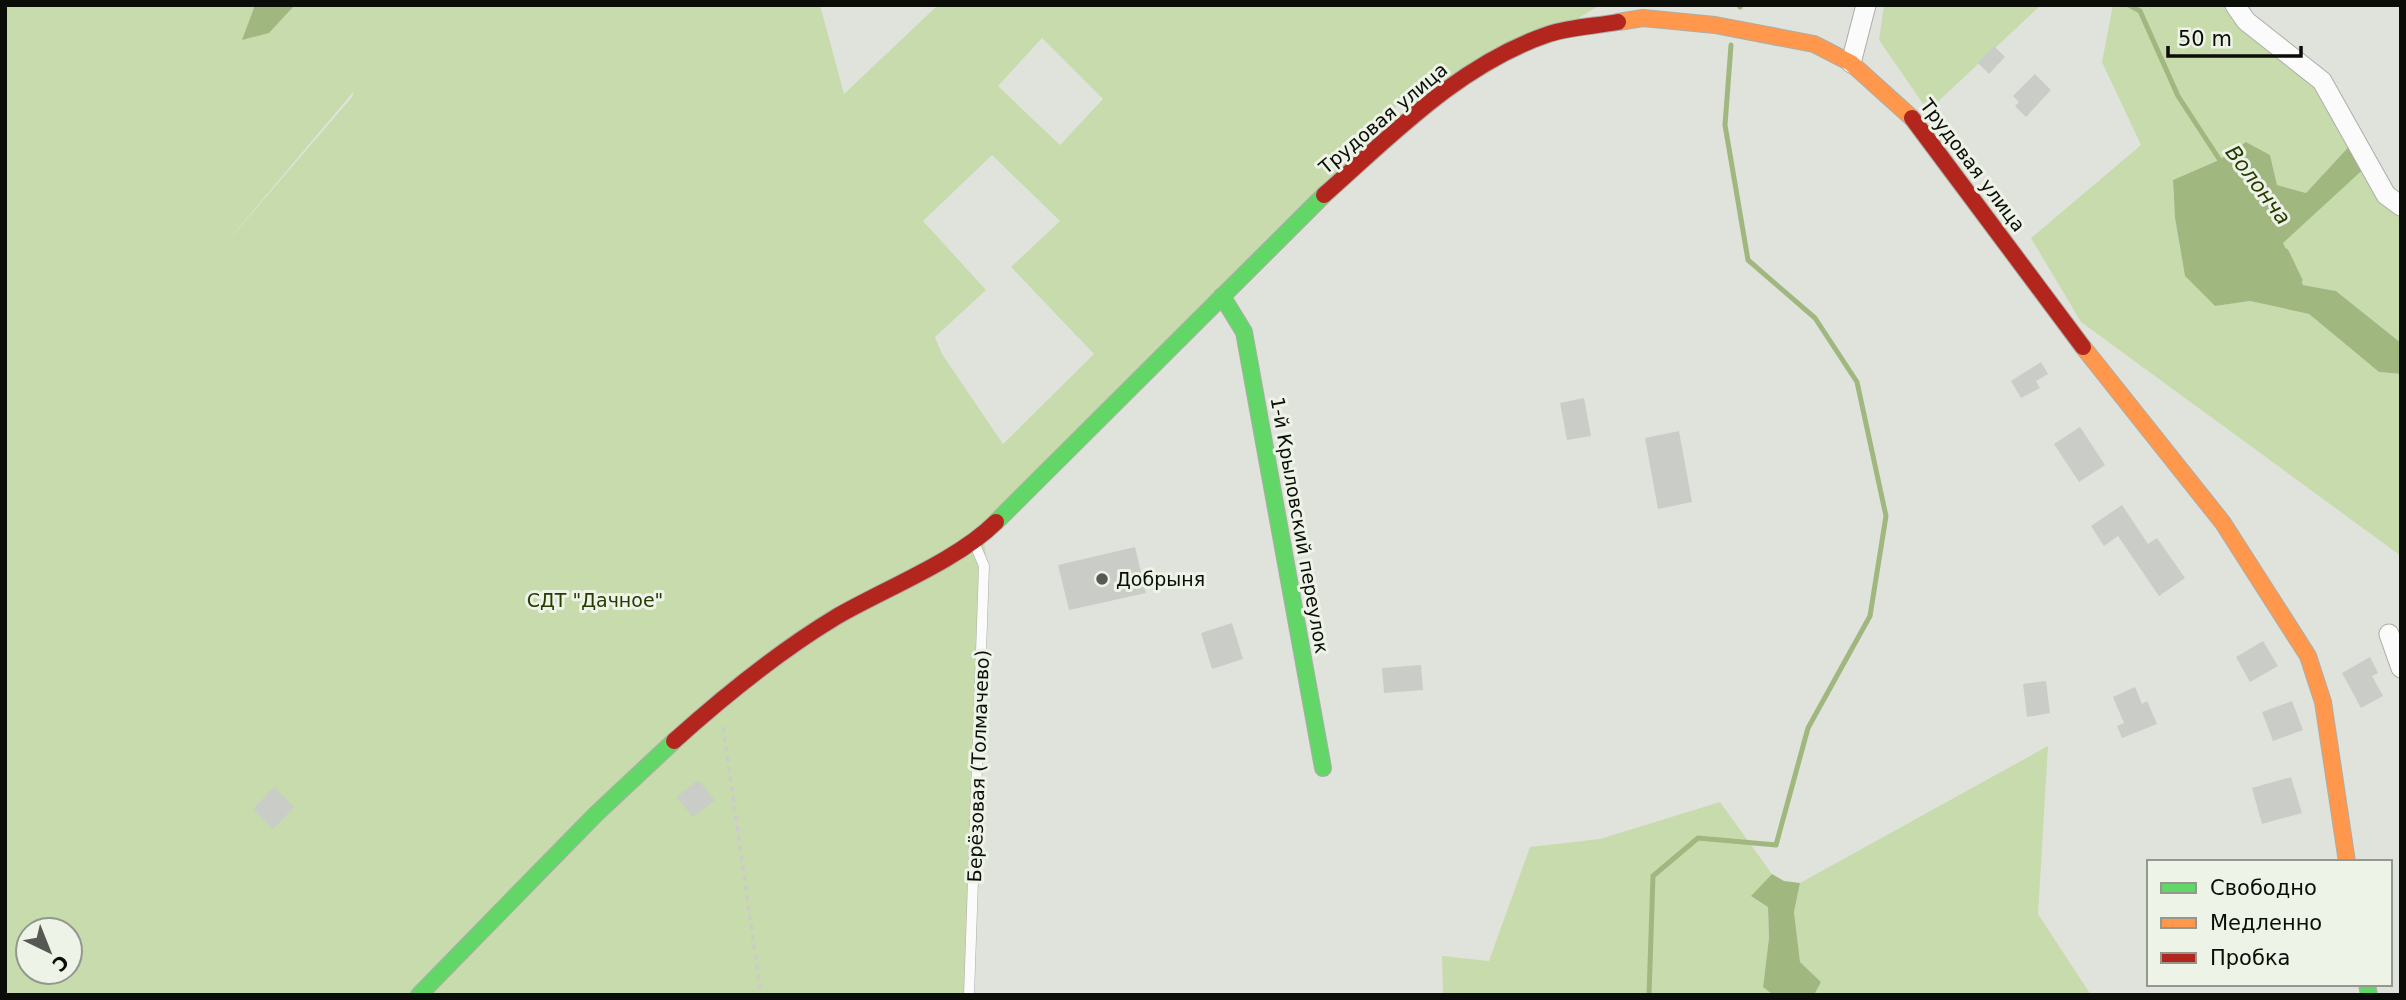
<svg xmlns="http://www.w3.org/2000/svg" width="2406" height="1000" font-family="'DejaVu Sans',sans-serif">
<rect width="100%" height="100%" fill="#e0e3dc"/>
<g fill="#c8dbad" fill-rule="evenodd">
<path d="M5 5H255L243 39 269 33 295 5H820L844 94 938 5H1600L1418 115 1400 98 1390 120 982 530 988 567 971 995H5ZM1042 38 1103 99 1060 145 998 86ZM354 91 352 97 216 255ZM992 155 1060 221 1011 267 1094 354 1003 444 942 354 935 337 986 290 923 221ZM28 930H70V972H28Z"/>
<path d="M1884 5H2041L1928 111 1879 40Z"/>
<path d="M2113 5H2235L2322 81 2355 140 2306 193 2277 185 2270 155 2246 142 2219 160 2173 180 2175 218 2185 276 2215 306 2250 301 2309 314 2379 372 2401 374V556L2081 322 2031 238 2141 145 2102 62Z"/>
<path d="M2369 164 2401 206V343L2336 291 2303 285 2282 243Z"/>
<path d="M2048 746 2038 914 2091 995H1814L1821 982 1800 962 1794 912 1800 883Z"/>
<path d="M1720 802 1772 874 1752 896 1768 906 1769 938 1763 986 1773 995H1443L1442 956 1489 961 1530 847 1600 839Z"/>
</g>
<g fill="#a1b780">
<path d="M255 5H295L269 33 242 40Z"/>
<path d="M2355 140 2369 164 2283 243 2303 285 2336 291 2401 343V374L2379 372 2309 314 2250 301 2215 306 2185 276 2175 218 2173 180 2219 160 2246 142 2270 155 2277 185 2306 193Z"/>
<path d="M1772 874 1784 881 1800 883 1794 912 1800 962 1821 982 1814 995H1773L1763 987 1769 938 1768 907 1751 896Z"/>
</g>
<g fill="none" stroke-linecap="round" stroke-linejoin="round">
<g stroke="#a1b780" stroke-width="5">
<path d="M1739 5 1740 7"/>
<path d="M2129 5 2140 11 2178 96 2223 165"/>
<path d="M2286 251 2300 280"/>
<path d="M1649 995 1653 876 1698 838 1776 845 1808 728 1870 616 1886 516 1857 382 1815 318 1748 260 1725 125 1731 45"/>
</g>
</g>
<g fill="#caccc7">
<path d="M1994 46 2005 57 1989 74 1978 63Z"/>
<path d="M2035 74 2051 90 2026 117 2015 106 2019 102 2013 96Z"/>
<path d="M2041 362 2048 374 2036 381 2040 388 2021 398 2011 381Z"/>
<path d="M1584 398 1591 436 1567 440 1560 403Z"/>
<path d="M2080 427 2105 465 2079 482 2054 444Z"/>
<path d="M1679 431 1692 502 1658 509 1645 438Z"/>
<path d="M2122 505 2148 544 2157 538 2185 578 2159 596 2118 536 2104 546 2091 526Z"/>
<path d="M1135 547 1146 593 1069 610 1058 565Z"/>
<path d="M1232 623 1243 659 1212 669 1201 633Z"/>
<path d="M2263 641 2278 666 2250 682 2236 657Z"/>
<path d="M2370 657 2378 673 2372 676 2383 696 2361 708 2342 673Z"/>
<path d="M1421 665 1423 690 1384 693 1382 668Z"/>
<path d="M2046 681 2050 713 2027 717 2023 684Z"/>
<path d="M2135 687 2142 704 2147 701 2157 724 2122 738 2117 726 2124 723 2113 697Z"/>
<path d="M2292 701 2303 730 2273 741 2262 712Z"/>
<path d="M2291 777 2302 813 2262 824 2252 788Z"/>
<path d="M698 780 715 800 693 817 677 797Z"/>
<path d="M274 787 294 807 273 829 253 809Z"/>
</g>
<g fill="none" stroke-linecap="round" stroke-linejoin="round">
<g stroke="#abaea8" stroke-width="11">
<path id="lane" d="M969 995 984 566 973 540"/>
</g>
<g stroke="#abaea8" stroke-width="21">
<g id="street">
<path d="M2235 5 2246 21 2322 81 2386 195 2401 206"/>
<path d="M1851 63 1866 5"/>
<path d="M2389 634 2401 668"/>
</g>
</g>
<g stroke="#abaea8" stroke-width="18">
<g id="fast">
<path d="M1222 296 1244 332 1323 768"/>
<path d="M996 522 1324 195"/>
<path d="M2367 984 2369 995"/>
<path d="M419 995 596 814 674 741"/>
</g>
</g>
<g stroke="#abaea8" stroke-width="18">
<g id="slow">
<path d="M1618 22 1643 18 1715 25 1814 44 1851 63 1912 118"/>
<path d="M2083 347 2223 523 2308 656 2323 702 2347 862"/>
</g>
</g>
<g stroke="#abaea8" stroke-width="18">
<g id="jam">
<path d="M1912 118 2083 347"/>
<path d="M1324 195C1393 134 1460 64 1549 34 1570 27 1596 26 1618 22"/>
<path d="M674 741C724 696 778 652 836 617 884 589 957 561 996 522"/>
</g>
</g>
<path stroke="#cbccc9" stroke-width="3.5" stroke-dasharray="5 5" stroke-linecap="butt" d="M723 727 761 995"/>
<use href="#lane" stroke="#fafbfa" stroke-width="10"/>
<use href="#street" stroke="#fafbfa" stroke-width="19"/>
<use href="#fast" stroke="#63d668" stroke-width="16"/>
<use href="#slow" stroke="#ff974d" stroke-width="16"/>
<use href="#jam" stroke="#b3261e" stroke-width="16"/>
</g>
<circle fill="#565853" stroke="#edf3e6" stroke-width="2.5" cx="1102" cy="579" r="7"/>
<g text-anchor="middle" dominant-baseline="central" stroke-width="6" stroke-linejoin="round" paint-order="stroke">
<g font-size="19" fill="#0b0d09" stroke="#edf3e6">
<text transform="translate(1383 118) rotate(-40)">Трудовая улица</text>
<text transform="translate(1973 165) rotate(53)">Трудовая улица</text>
<text transform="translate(1300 525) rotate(80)">1-й Крыловский переулок</text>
<text transform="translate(978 766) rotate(-88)">Берёзовая (Толмачево)</text>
</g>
<g font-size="19" fill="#0b0d09" stroke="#edf3e6" text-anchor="start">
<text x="1116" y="579">Добрыня</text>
</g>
<g font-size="19" fill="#273a00" stroke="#edf3e6">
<text x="595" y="600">СДТ "Дачное"</text>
</g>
<g font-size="21" font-style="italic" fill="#273a00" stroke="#edf3e6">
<text transform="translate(2258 185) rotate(53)">Волонча</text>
</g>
</g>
<rect width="2406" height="1000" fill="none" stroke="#0b0d09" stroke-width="14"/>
<rect x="2147" y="860" width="245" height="126" fill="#edf3e6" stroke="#93978e" stroke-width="2"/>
<rect x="2161" y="883" width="35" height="10" fill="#63d668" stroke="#93978e" stroke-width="2"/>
<text x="2210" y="895" font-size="21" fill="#0b0d09">Свободно</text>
<rect x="2161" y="918" width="35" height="10" fill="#ff974d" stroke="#93978e" stroke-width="2"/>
<text x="2210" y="930" font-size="21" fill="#0b0d09">Медленно</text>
<rect x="2161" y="953" width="35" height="10" fill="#b3261e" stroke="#93978e" stroke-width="2"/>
<text x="2210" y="965" font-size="21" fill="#0b0d09">Пробка</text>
<g transform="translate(49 951) rotate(137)"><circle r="33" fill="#edf3e6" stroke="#93978e" stroke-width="2"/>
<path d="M0-5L12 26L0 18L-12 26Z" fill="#565853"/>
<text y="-10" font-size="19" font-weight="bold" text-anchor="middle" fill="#0b0d09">С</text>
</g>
<path d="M2168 46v10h133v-10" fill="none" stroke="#0b0d09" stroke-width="3.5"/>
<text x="2178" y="46" font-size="21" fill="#0b0d09" stroke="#edf3e6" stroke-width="5" paint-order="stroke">50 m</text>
</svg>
